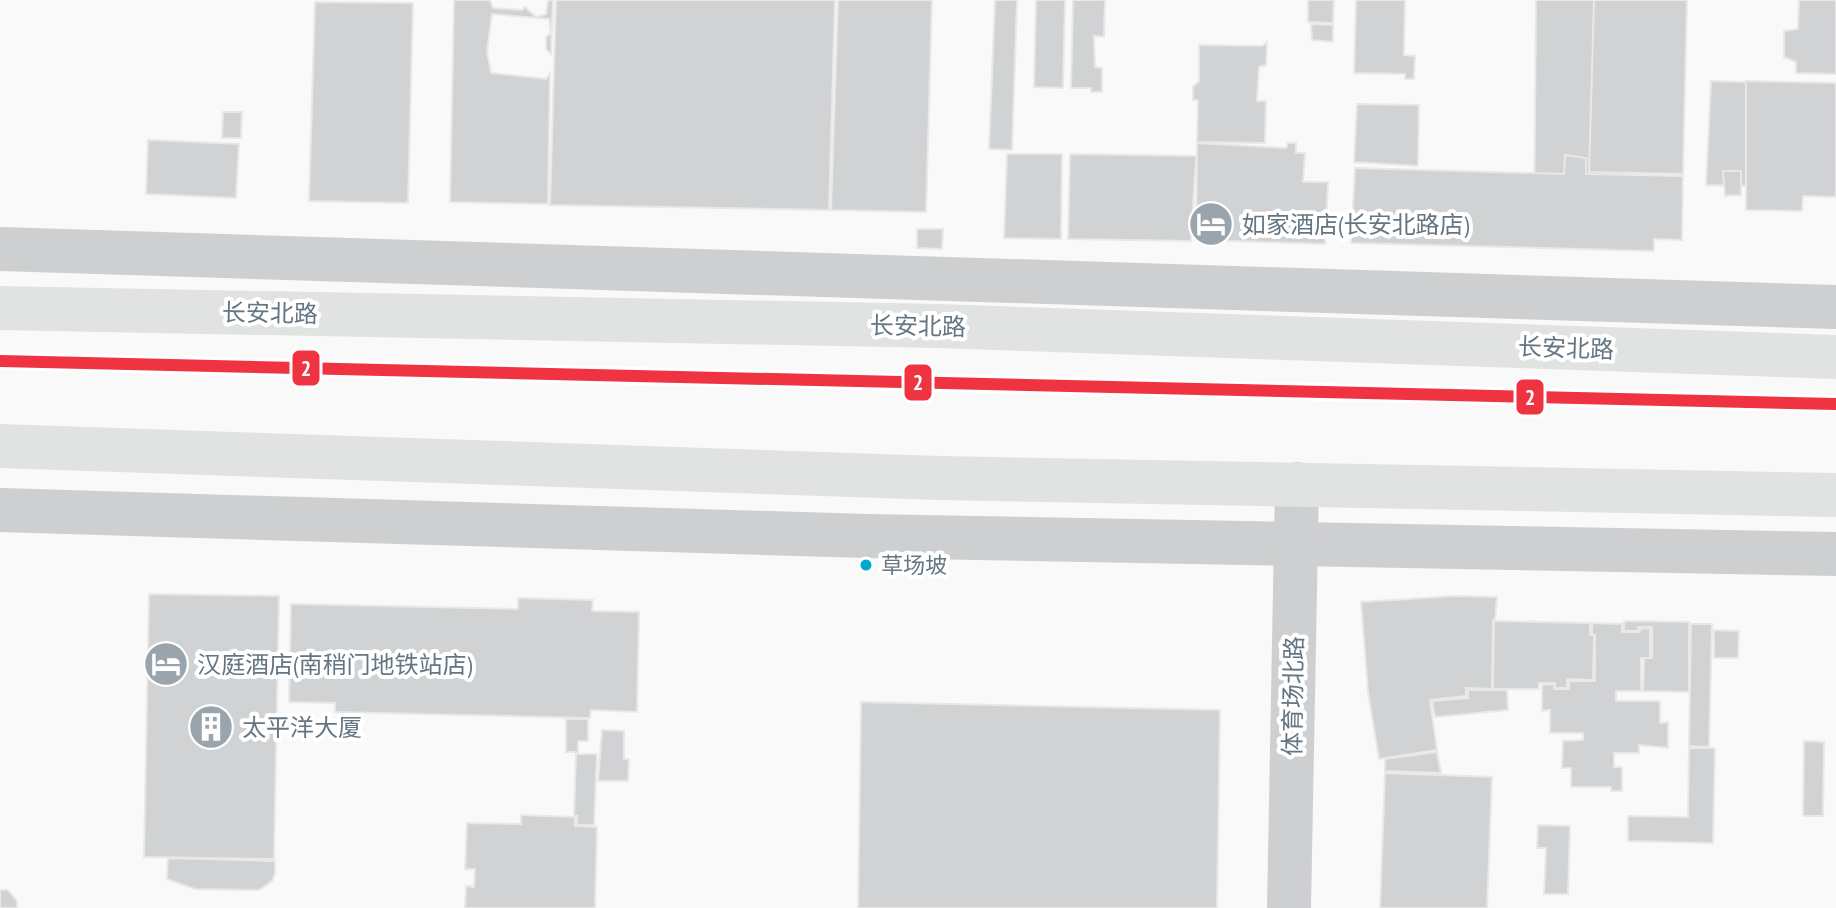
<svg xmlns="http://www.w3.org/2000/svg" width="1836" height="908" font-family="'PT Sans Narrow','Noto Sans SC',sans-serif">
<rect width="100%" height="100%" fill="#f9f9f9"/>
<g fill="#d0d2d3" stroke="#e8e8e8" stroke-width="2">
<path d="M454 0H490L493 8 522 10 525 7 536 17 546 14 548 0H553L551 54 546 49V37L551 33 549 19 492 14 487 51 491 73 546 79 550 73 548 204 450 202Z"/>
<path d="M556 0H835L829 210 550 205Z"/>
<path d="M838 0H932L926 212 831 210Z"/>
<path d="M995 0H1017L1012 150 989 149Z"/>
<path d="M1036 0H1065L1063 88 1034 87Z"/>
<path d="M1073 0H1105L1104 37 1094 36 1095 67 1102 68V92H1091V88H1071Z"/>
<path d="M1308 0H1334L1333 23 1308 22Z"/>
<path d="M1356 0H1405L1404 55 1415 56 1414 79H1405V74L1354 73Z"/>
<path d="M1536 0H1632L1630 234 1534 230Z"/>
<path d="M1594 0H1687L1683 174 1589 172Z"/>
<path d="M1799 0H1836V74L1796 73V62L1784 57V31L1798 29Z"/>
<path d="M315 2 413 3 408 203 309 201Z"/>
<path d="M1311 24 1333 25V42L1312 40Z"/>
<path d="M1267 42 1266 65 1259 67 1257 101H1266L1265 143 1197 142 1198 100H1193V87L1199 81V45L1262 46Z"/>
<path d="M1711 81 1836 85V188L1706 185Z"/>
<path d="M1746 81 1836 83V197L1803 196 1802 211 1746 210Z"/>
<path d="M1357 104 1419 105 1418 166 1354 162Z"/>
<path d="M223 112H242L241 138H222Z"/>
<path d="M148 140 239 144 236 198 146 194Z"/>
<path d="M1197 143 1286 148 1288 143H1296V153H1305L1303 182H1328L1325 244 1196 240Z"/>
<path d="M1007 154H1062L1061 239 1004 238Z"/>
<path d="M1070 154 1196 156 1191 241 1068 239Z"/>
<path d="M1565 155 1586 158V174L1683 176 1682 240 1654 239V251L1351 243 1355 168 1564 174Z"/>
<path d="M1723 171H1741V195L1725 196Z"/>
<path d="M917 229H943L942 249 917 248Z"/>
<path d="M149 594 279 596 274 859 144 857Z"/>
<path d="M1455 596 1497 597 1495 620H1493L1492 689 1466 688V696L1430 700 1437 750 1379 759 1368 692 1361 602Z"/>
<path d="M518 598 593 600 592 611 639 612 637 712 591 710 590 718 335 712V703L289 702 291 604 518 609Z"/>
<path d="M1494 621 1590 623V635H1594L1593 680 1567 679V688H1555V683H1539V689H1493Z"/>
<path d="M1624 621 1689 622V692L1643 691 1644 658H1652V627H1638V631H1624Z"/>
<path d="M1592 623 1622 624V632H1640V629L1650 628V658H1641V691H1616V701H1660V723L1668 722V748L1639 745V753H1614V767H1622V791H1611V787H1571V768H1562L1563 741 1583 740V733H1550V710L1542 711V685L1554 684V689H1569V681H1595V635H1592Z"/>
<path d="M1691 624H1712L1709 747 1689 746Z"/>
<path d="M1714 630 1739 631 1738 658H1714Z"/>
<path d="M1468 690H1507L1508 710 1435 717 1432 701 1468 698Z"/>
<path d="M861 702 1220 710 1217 908H858Z"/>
<path d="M566 719H588V741H578V752H566Z"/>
<path d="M602 730 624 731V759H629L628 781H598Z"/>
<path d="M1804 741 1824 742 1823 816H1803Z"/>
<path d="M1689 748H1715L1713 843 1628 841V816L1688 817Z"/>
<path d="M1437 752 1441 773 1385 771V759Z"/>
<path d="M576 754H597L594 825H577V816H574Z"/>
<path d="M1385 773 1492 777 1487 908H1380Z"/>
<path d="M521 815 575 817V826L597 827 595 908H465L466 886 474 887 475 869H465L467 823 521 824Z"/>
<path d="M1538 825 1570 826 1568 894H1544L1546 848H1537Z"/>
<path d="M168 858 275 861V874L272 881 259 890 195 889 167 879Z"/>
<path d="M0 890H8L17 901V908H0Z"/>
</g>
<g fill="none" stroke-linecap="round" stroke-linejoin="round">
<g stroke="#cecfd0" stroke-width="44">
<path d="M0 249 1836 307"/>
<path d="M0 510 866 536 1836 554"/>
</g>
<path stroke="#cecfd0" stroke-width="44" d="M1289 908 1297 484"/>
<g stroke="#e1e2e2" stroke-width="44">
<path d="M0 308 939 326 1836 357"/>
<path d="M0 446 940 478 1836 495"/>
</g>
<g stroke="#fff" stroke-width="18">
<path id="metro-1" d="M0 361 1836 404"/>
</g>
<use href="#metro-1" stroke="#ef3340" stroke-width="12"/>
</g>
<defs>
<g id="hotel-disc" transform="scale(2.3)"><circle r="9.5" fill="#99a4ac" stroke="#fff"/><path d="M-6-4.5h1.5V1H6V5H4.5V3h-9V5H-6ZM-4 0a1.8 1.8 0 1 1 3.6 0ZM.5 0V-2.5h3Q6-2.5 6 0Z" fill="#fff"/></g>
<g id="building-disc" transform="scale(2.3)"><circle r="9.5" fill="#99a4ac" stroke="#fff"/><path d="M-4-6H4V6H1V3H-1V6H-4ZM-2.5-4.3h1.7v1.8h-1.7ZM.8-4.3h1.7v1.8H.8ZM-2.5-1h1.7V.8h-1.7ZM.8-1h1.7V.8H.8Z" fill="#fff"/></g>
</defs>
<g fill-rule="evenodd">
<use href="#hotel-disc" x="1211" y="224"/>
<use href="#hotel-disc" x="166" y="664"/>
<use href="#building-disc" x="211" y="727"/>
</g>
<circle fill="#00a9ce" stroke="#fff" stroke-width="3" cx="866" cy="565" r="7"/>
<g text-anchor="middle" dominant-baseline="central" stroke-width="8" stroke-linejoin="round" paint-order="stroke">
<g font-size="22" fill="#657683" stroke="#fff" text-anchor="start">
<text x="881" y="565">草场坡</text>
</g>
<g font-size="24" fill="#657683" stroke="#fff" text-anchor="start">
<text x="1242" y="224">如家酒店(长安北路店)</text>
<text x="197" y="664">汉庭酒店(南稍门地铁站店)</text>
<text x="242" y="727">太平洋大厦</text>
</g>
<g font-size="24" fill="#657683" stroke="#fff">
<text transform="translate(270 313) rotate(1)">长安北路</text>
<text transform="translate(918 326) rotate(1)">长安北路</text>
<text transform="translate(1566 348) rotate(2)">长安北路</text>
<text transform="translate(1293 696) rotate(-89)">体育场北路</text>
</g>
</g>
<g stroke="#fff" stroke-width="3">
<rect x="291" y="349" width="30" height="38" rx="8" fill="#ef3340"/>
<rect x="903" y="363" width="30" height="39" rx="8" fill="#ef3340"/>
<rect x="1515" y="378" width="30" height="38" rx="8" fill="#ef3340"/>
</g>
<g font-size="22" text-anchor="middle" font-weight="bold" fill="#fff">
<text x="306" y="376">2</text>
<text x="918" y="390">2</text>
<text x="1530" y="405">2</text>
</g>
</svg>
